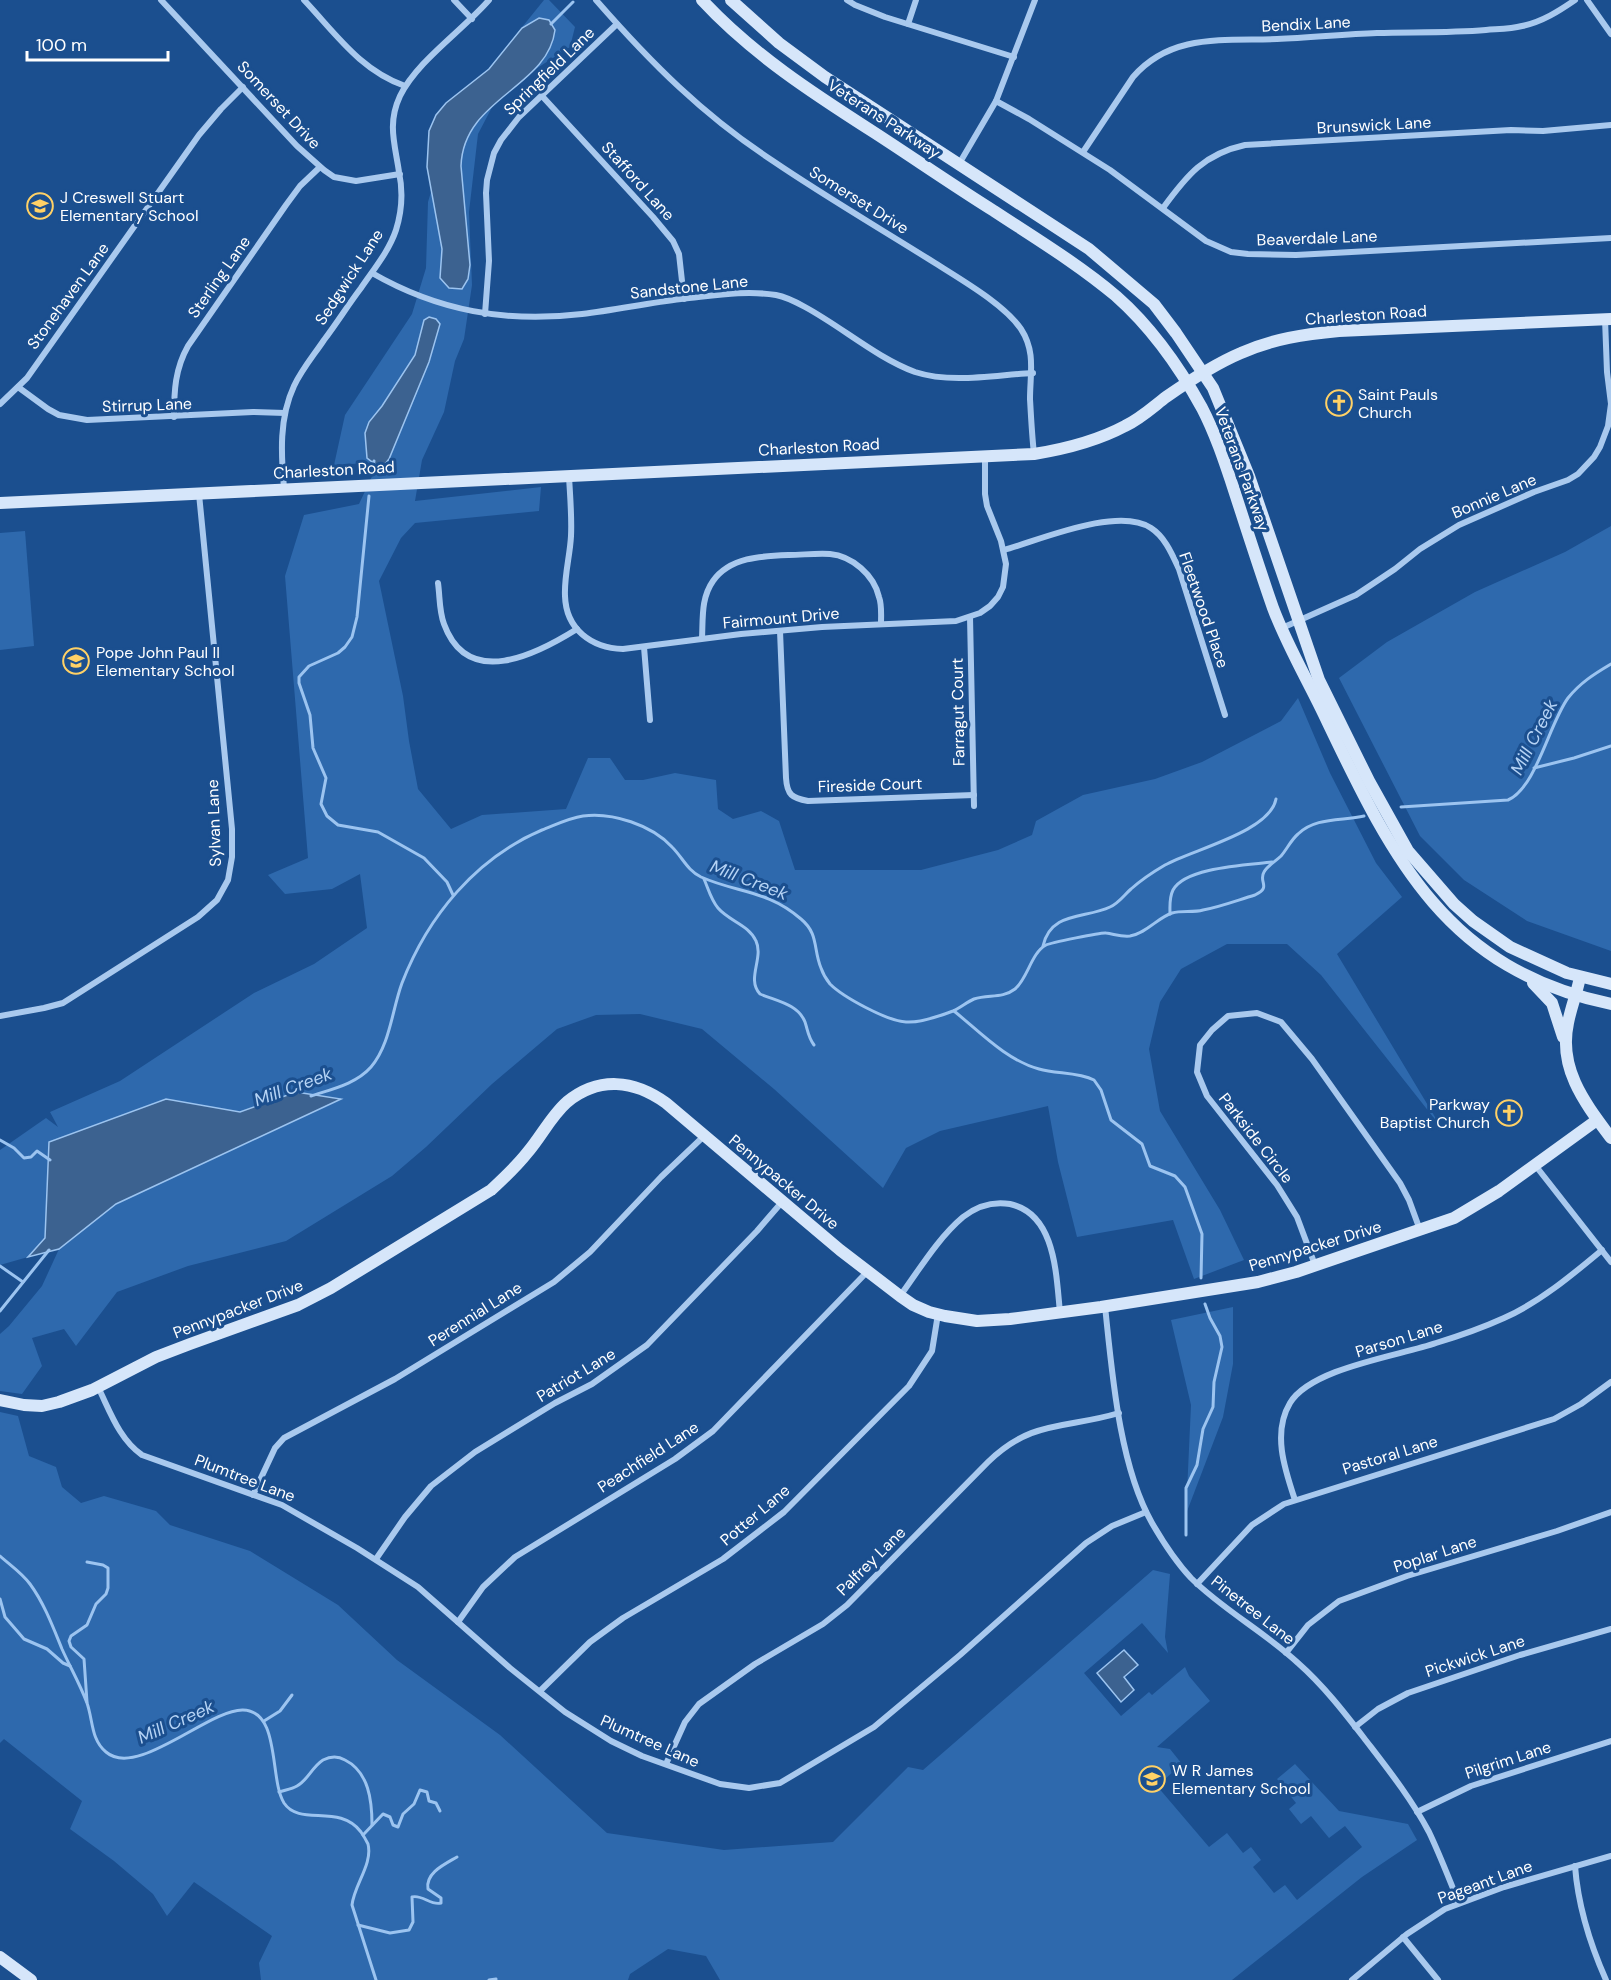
<svg xmlns="http://www.w3.org/2000/svg" width="1611" height="1980" font-family="'DM Sans',sans-serif">
<rect width="100%" height="100%" fill="#1b4f8f"/>
<g fill="#2e69ad">
<path d="M544 0H549L575 27 570 47 500 92 478 134 469 212 472 285 464 339 455 361 444 412 422 460 415 501 541 487 539 511 415 523 401 538 379 581 403 696 409 741 418 789 451 829 482 815 566 809 588 758H610L625 780H643L675 773 716 780 718 809 733 819 761 811 779 821 795 870H921L998 850 1032 835 1036 821 1083 795 1155 779 1202 762 1281 721 1298 698 1330 773 1376 863 1402 897 1337 954 1441 1127 1321 975 1287 944H1227L1181 969 1160 1002 1149 1049 1160 1111 1220 1210 1244 1260 1194 1279 1173 1220 1077 1237 1058 1162 1048 1106 940 1131 906 1148 883 1188 774 1089 702 1029 640 1014 596 1015 557 1029 492 1084 426 1147 392 1176 286 1241 188 1266 117 1292 76 1346 64 1329 32 1338 42 1366 22 1394 0 1391V1334L9 1326 42 1286 59 1249 116 1204 340 1100 296 1092 240 1112 166 1099 50 1142 45 1238 28 1257 0 1265V1150L46 1118 58 1127 50 1112 120 1081 254 993 314 964 367 928 360 874 332 889 285 894 268 875 308 858 285 576 304 515 359 504 376 468 368 463 334 465 345 415 412 314 426 268 428 202 455 110Z"/>
<path d="M1611 526V951L1527 921 1464 880 1420 836 1339 678 1387 642 1475 592 1565 552Z"/>
<path d="M25 531 34 646 0 650V533Z"/>
<path d="M1233 1307V1364L1223 1417 1186 1514 1191 1405 1171 1320Z"/>
<path d="M0 1412 18 1416 29 1456 56 1467 62 1487 81 1503 104 1496 156 1511 170 1525 250 1551 338 1605 397 1660 500 1735 607 1833 724 1850 833 1842 908 1767 923 1770 1153 1570 1170 1574 1165 1637 1168 1653 1142 1623 1084 1673 1121 1716 1149 1692 1152 1695 1185 1667 1189 1676 1210 1701 1157 1747 1170 1749 1182 1764 1157 1786 1209 1847 1227 1833 1243 1853 1251 1847 1261 1860 1253 1867 1274 1893 1285 1885 1297 1900 1362 1847 1345 1826 1329 1838 1311 1816 1301 1824 1289 1809 1296 1803 1277 1779 1295 1764 1339 1811 1408 1824 1417 1840 1362 1877 1232 1980H720L706 1956 668 1949 630 1974 628 1980H261L259 1963 272 1936 194 1882 167 1916 153 1894 114 1861 70 1829 82 1801 4 1739 0 1743Z"/>
</g>
<g fill="#3c6290" stroke="#9cc4f0" stroke-width="1.5">
<path d="M539 18 549 20 555 30C548 88 463 98 461 166L470 265 468 279 462 289 449 288 440 278 442 249 427 167 429 131 436 115 446 103 489 69 522 28Z"/>
<path d="M429 317 436 319 440 324 429 362 389 459 385 464 379 467 367 458 365 433 369 422 382 406 415 355 424 320Z"/>
<path d="M296 1092 341 1099 116 1204 59 1249 28 1257 45 1238 49 1142 166 1099 240 1112Z"/>
<path d="M1124 1650 1138 1665 1124 1677 1134 1690 1121 1702 1097 1673Z"/>
</g>
<g fill="none" stroke-linecap="round" stroke-linejoin="round">
<g stroke="#9cc4f0" stroke-width="3">
<path d="M551 24 573 2"/>
<path d="M372 472 374 461"/>
<path d="M369 496 357 617 352 637 345 647 338 653 309 666 299 677V683L310 715 313 748 326 778 321 804 327 816 338 825 378 832 424 858 447 882 453 895"/>
<path d="M1534 768 1574 758 1611 746"/>
<path d="M1401 807 1508 800C1536 788 1549 724 1568 698 1580 683 1594 674 1611 664"/>
<path d="M704 879C708 888 711 900 718 908 729 921 749 925 756 941 764 958 746 979 760 994 776 1001 798 1004 805 1022 808 1031 808 1037 814 1045"/>
<path d="M1170 914C1170 906 1169 898 1173 890 1185 867 1248 865 1272 862"/>
<path d="M1043 946C1051 911 1085 919 1110 907 1119 903 1124 895 1131 889 1141 880 1153 872 1165 865 1191 850 1270 832 1276 799"/>
<path d="M954 1011C980 1032 1006 1060 1039 1069 1056 1074 1078 1072 1094 1080L1101 1090 1111 1120 1142 1144 1150 1166 1175 1176 1185 1187 1202 1234 1201 1278"/>
<path d="M311 1096C332 1089 356 1084 371 1067 390 1045 392 1010 402 983 428 916 476 858 542 830 555 825 569 818 583 816 612 812 652 825 672 847 683 858 687 870 701 877 737 893 768 890 801 919 819 934 813 949 821 968 823 974 826 979 830 984 843 997 887 1021 906 1022 919 1023 940 1016 953 1011 960 1008 967 1002 974 999 988 994 1002 999 1015 989 1028 978 1031 953 1046 945 1050 943 1102 932 1106 933 1114 934 1121 937 1130 936 1147 933 1157 918 1172 913 1182 910 1193 913 1203 910 1220 907 1238 900 1255 895 1272 887 1258 882 1264 872 1267 866 1276 861 1281 856 1287 849 1291 840 1298 834 1315 817 1342 821 1364 816"/>
<path d="M0 1140 14 1148 24 1158 31 1157 37 1151 50 1160"/>
<path d="M0 1266 23 1282"/>
<path d="M0 1311 49 1250"/>
<path d="M1186 1535V1488L1197 1465 1203 1429 1213 1407 1214 1382 1222 1347 1220 1336 1210 1318 1205 1304"/>
<path d="M0 1556C10 1565 22 1573 30 1584 44 1603 53 1627 62 1649 70 1667 80 1684 87 1703 93 1720 91 1740 106 1752 137 1779 209 1709 243 1710 281 1711 269 1779 284 1803 300 1827 339 1803 361 1832 363 1835 366 1840 368 1844 373 1864 354 1885 352 1905L376 1980"/>
<path d="M87 1562 103 1565 108 1568V1588L106 1594 96 1604 87 1625 71 1636 69 1641 71 1647 84 1659 87 1702"/>
<path d="M0 1599 5 1617 24 1639 47 1649 63 1663 70 1666"/>
<path d="M264 1721 280 1711 292 1695"/>
<path d="M279 1792C285 1790 292 1789 297 1786 308 1780 312 1767 323 1760 331 1756 338 1756 345 1760 369 1772 372 1801 372 1825"/>
<path d="M363 1835 383 1814 390 1817 393 1825 398 1827 403 1814 414 1804 420 1790 427 1792 429 1801 436 1803 440 1811"/>
<path d="M358 1925 390 1933 409 1930 413 1922 412 1897C422 1894 431 1906 441 1903V1898L428 1889C425 1873 445 1864 457 1857"/>
<path d="M489 1980 496 1979"/>
</g>
<g stroke="#a9c9ee" stroke-width="6">
<path d="M161 0 297 146 324 170 334 177 356 181 400 174"/>
<path d="M304 0C336 34 360 70 405 86"/>
<path d="M454 0 472 19"/>
<path d="M596 0C651 63 703 115 773 161 826 197 881 229 935 263 960 279 1004 304 1021 329 1036 352 1030 374 1030 399 1031 417 1032 436 1034 454"/>
<path d="M847 0 855 5 885 17 1014 57"/>
<path d="M1587 0 1611 34"/>
<path d="M908 24 916 0"/>
<path d="M542 96 653 217 673 241 679 254 684 299"/>
<path d="M996 101 1029 119 1110 170 1206 241 1231 252 1248 254 1296 255 1611 238"/>
<path d="M1083 152 1133 77C1171 33 1224 41 1277 39 1310 38 1343 34 1377 33 1413 32 1450 33 1486 30 1498 29 1511 29 1522 26 1542 22 1559 11 1575 0"/>
<path d="M959 164 996 101 1035 0"/>
<path d="M1163 208C1187 175 1204 154 1245 145L1511 130 1543 131 1611 125"/>
<path d="M372 273C438 311 506 323 582 314 615 310 648 303 681 299 712 296 744 290 776 295 787 297 796 302 805 307 842 327 877 358 915 372 952 384 995 375 1033 373"/>
<path d="M485 314 489 261 486 193 487 180 494 153 501 140 519 117 617 24"/>
<path d="M18 387 48 409 59 415 87 420 253 412 285 413"/>
<path d="M0 404 27 378 199 135 221 109 243 87"/>
<path d="M174 417C174 391 175 369 188 346L286 205 300 186 320 167"/>
<path d="M569 476C570 496 572 516 571 536 570 556 564 576 565 596 566 629 591 648 623 649L741 634 822 627 956 621 980 613 990 606 998 597 1003 587 1006 564 1001 541 987 506 985 494V456"/>
<path d="M284 488C281 454 279 418 294 386 302 369 314 355 324 340 337 323 348 305 361 288 374 269 389 251 396 230 402 211 403 191 399 172 395 144 387 124 400 96 417 61 462 31 489 0"/>
<path d="M1004 550C1040 540 1118 506 1151 528 1165 537 1172 554 1179 569L1225 715"/>
<path d="M438 583C440 597 439 611 444 624 468 690 537 654 577 629"/>
<path d="M970 617 974 806"/>
<path d="M1282 628 1356 595 1395 569 1420 549 1459 525 1534 492 1568 480 1578 474 1594 457 1600 447 1608 426 1611 404 1607 372 1605 319"/>
<path d="M780 631 786 778C787 795 792 798 808 801L974 795"/>
<path d="M702 638C703 618 701 598 713 581 730 557 762 556 789 555 802 555 816 553 830 554 852 556 874 575 879 597 882 605 881 615 881 624"/>
<path d="M644 647 650 720"/>
<path d="M0 1016 44 1008 63 1003 198 917 217 900 228 880 232 857V829L199 494"/>
<path d="M1535 1165 1611 1262"/>
<path d="M1315 1265 1297 1217 1277 1185 1207 1096 1197 1072 1200 1045 1212 1030 1228 1016 1257 1013 1281 1022 1312 1059 1400 1183 1409 1200 1420 1230"/>
<path d="M900 1296C919 1270 938 1238 963 1217 977 1206 992 1201 1010 1204 1056 1214 1056 1275 1060 1312"/>
<path d="M1105 1306C1112 1372 1119 1465 1152 1523 1163 1542 1176 1562 1191 1578 1223 1610 1265 1632 1298 1663 1323 1685 1344 1712 1364 1738 1387 1768 1411 1798 1429 1832 1440 1855 1449 1879 1459 1903"/>
<path d="M98 1387C110 1411 119 1439 142 1455L282 1505 357 1548 418 1587 510 1668 565 1712 611 1741 642 1756 720 1784 749 1788 780 1783 874 1727 960 1655 1086 1543 1112 1526 1146 1512"/>
<path d="M253 1495 275 1448 284 1438 395 1379 554 1282 590 1252 661 1177 704 1136"/>
<path d="M1295 1500C1285 1470 1272 1433 1290 1403 1311 1368 1398 1356 1436 1343 1459 1336 1482 1328 1504 1318 1540 1302 1572 1275 1602 1250"/>
<path d="M376 1559 405 1517 431 1486 475 1452 555 1403 592 1384 647 1345 757 1231 782 1202"/>
<path d="M1197 1584 1252 1525 1284 1504 1554 1419 1581 1404 1611 1382"/>
<path d="M458 1622 483 1587 515 1557 675 1459 713 1431 867 1272"/>
<path d="M1286 1653 1308 1625 1339 1601 1407 1576 1557 1531 1611 1512"/>
<path d="M540 1691 590 1642 623 1618 723 1559 784 1512 909 1386 932 1351 938 1314"/>
<path d="M1355 1727 1378 1709 1408 1693 1520 1655 1611 1629"/>
<path d="M666 1764 685 1722 699 1704 755 1664 823 1624 847 1605 988 1462C1032 1419 1066 1429 1119 1413"/>
<path d="M1417 1812 1471 1786 1611 1741"/>
<path d="M1575 1866C1578 1906 1590 1944 1606 1980"/>
<path d="M1403 1937 1438 1980"/>
<path d="M1352 1980 1407 1934 1445 1909 1504 1887 1611 1856"/>
</g>
<g stroke="#d6e6fa" stroke-width="12">
<path d="M702 0C752 54 814 94 875 133 915 159 954 186 994 211 1035 238 1078 264 1116 296 1150 326 1180 368 1202 408 1215 433 1224 460 1233 487 1246 527 1259 568 1273 608 1288 648 1310 684 1328 723 1394 861 1448 970 1611 1004"/>
<path d="M731 0 779 43 825 77 1089 249 1154 304 1176 333 1213 388 1249 476 1319 680 1369 781 1408 851 1454 904 1473 921 1510 947 1567 973 1611 984"/>
<path d="M0 503 1034 454C1065 449 1097 441 1125 426 1140 419 1153 407 1166 397 1189 381 1215 364 1241 353 1272 339 1305 334 1339 331L1611 319"/>
<path d="M1580 977C1577 993 1571 1007 1568 1023 1558 1069 1585 1103 1611 1138"/>
<path d="M1533 983 1552 1003 1563 1037"/>
<path d="M0 1400 24 1405 42 1406 59 1402 92 1390 156 1357 190 1344 298 1305 331 1288 491 1190C504 1178 516 1167 527 1153 541 1137 551 1116 567 1102 599 1076 634 1080 666 1103L840 1250 900 1296 913 1305 929 1312 945 1316 977 1321 1010 1319 1101 1307 1258 1282 1296 1272 1454 1218 1499 1191 1597 1120"/>
<path d="M0 1957 31 1980"/>
</g>
</g>
<defs>
<g id="school-ring" transform="scale(1.35)"><circle r="9.5" fill="#1b4f8f" stroke="#ffd166" stroke-width="1.5"/><path d="M0-5L7-2L0 1L-7-2ZM-4 1L0 2.5L4 1V4Q0 6-4 4Z" fill="#ffd166"/></g>
<g id="church-ring" transform="scale(1.35)"><circle r="9.5" fill="#1b4f8f" stroke="#ffd166" stroke-width="1.5"/><path d="M-1.2-6h2.4v3.5h3.3v2.4h-3.3V6h-2.4V-.1h-3.3v-2.4h3.3Z" fill="#ffd166"/></g>
</defs>
<g fill-rule="evenodd">
<use href="#school-ring" x="40" y="206"/>
<use href="#church-ring" x="1339" y="403"/>
<use href="#school-ring" x="76" y="661"/>
<use href="#church-ring" x="1509" y="1113"/>
<use href="#school-ring" x="1152" y="1779"/>
</g>
<g text-anchor="middle" dominant-baseline="central" stroke-width="6" stroke-linejoin="round" paint-order="stroke">
<g font-size="16" fill="#fff" stroke="#1b4f8f">
<text transform="translate(1306 24) rotate(-3)">Bendix Lane</text>
<text transform="translate(549 71) rotate(-44)">Springfield Lane</text>
<text transform="translate(279 105) rotate(47)">Somerset Drive</text>
<text transform="translate(884 119) rotate(33)">Veterans Parkway</text>
<text transform="translate(1374 125) rotate(-3)">Brunswick Lane</text>
<text transform="translate(638 181) rotate(48)">Stafford Lane</text>
<text transform="translate(859 200) rotate(32)">Somerset Drive</text>
<text transform="translate(1317 238) rotate(-2)">Beaverdale Lane</text>
<text transform="translate(219 277) rotate(-55)">Sterling Lane</text>
<text transform="translate(349 277) rotate(-57)">Sedgwick Lane</text>
<text transform="translate(689 287) rotate(-6)">Sandstone Lane</text>
<text transform="translate(68 296) rotate(-54)">Stonehaven Lane</text>
<text transform="translate(1366 315) rotate(-4)">Charleston Road</text>
<text transform="translate(147 405) rotate(-2)">Stirrup Lane</text>
<text transform="translate(819 447) rotate(-3)">Charleston Road</text>
<text transform="translate(1242 469) rotate(70)">Veterans Parkway</text>
<text transform="translate(334 470) rotate(-3)">Charleston Road</text>
<text transform="translate(1494 496) rotate(-23)">Bonnie Lane</text>
<text transform="translate(1204 610) rotate(71)">Fleetwood Place</text>
<text transform="translate(781 618) rotate(-5)">Fairmount Drive</text>
<text transform="translate(958 712) rotate(-91)">Farragut Court</text>
<text transform="translate(870 785) rotate(-2)">Fireside Court</text>
<text transform="translate(214 823) rotate(-92)">Sylvan Lane</text>
<text transform="translate(1256 1138) rotate(52)">Parkside Circle</text>
<text transform="translate(784 1182) rotate(40)">Pennypacker Drive</text>
<text transform="translate(1315 1246) rotate(-17)">Pennypacker Drive</text>
<text transform="translate(238 1309) rotate(-21)">Pennypacker Drive</text>
<text transform="translate(475 1314) rotate(-32)">Perennial Lane</text>
<text transform="translate(1399 1339) rotate(-17)">Parson Lane</text>
<text transform="translate(576 1375) rotate(-31)">Patriot Lane</text>
<text transform="translate(1390 1455) rotate(-17)">Pastoral Lane</text>
<text transform="translate(648 1457) rotate(-33)">Peachfield Lane</text>
<text transform="translate(245 1478) rotate(21)">Plumtree Lane</text>
<text transform="translate(755 1515) rotate(-40)">Potter Lane</text>
<text transform="translate(1435 1554) rotate(-18)">Poplar Lane</text>
<text transform="translate(871 1561) rotate(-45)">Palfrey Lane</text>
<text transform="translate(1253 1610) rotate(38)">Pinetree Lane</text>
<text transform="translate(1475 1656) rotate(-18)">Pickwick Lane</text>
<text transform="translate(650 1741) rotate(24)">Plumtree Lane</text>
<text transform="translate(1508 1760) rotate(-18)">Pilgrim Lane</text>
<text transform="translate(1485 1882) rotate(-20)">Pageant Lane</text>
</g>
<g font-size="16" fill="#fff" stroke="#1b4f8f" text-anchor="start">
<text x="60" y="197">J Creswell Stuart<tspan x="60" dy="18">Elementary School</tspan></text>
<text x="1358" y="394">Saint Pauls<tspan x="1358" dy="18">Church</tspan></text>
<text x="96" y="652">Pope John Paul II<tspan x="96" dy="18">Elementary School</tspan></text>
<text x="1490" y="1104" text-anchor="end">Parkway<tspan x="1490" dy="18">Baptist Church</tspan></text>
<text x="1172" y="1770">W R James<tspan x="1172" dy="18">Elementary School</tspan></text>
</g>
<g font-size="18" font-style="italic" fill="#b5d3f5" stroke="#1b4f8f">
<text transform="translate(1534 737) rotate(-63)">Mill Creek</text>
<text transform="translate(749 880) rotate(21)">Mill Creek</text>
<text transform="translate(293 1087) rotate(-20)">Mill Creek</text>
<text transform="translate(176 1722) rotate(-24)">Mill Creek</text>
</g>
</g>
<path d="M27 51v9h141v-9" fill="none" stroke="#ffffff" stroke-width="3"/>
<text x="36" y="51" font-size="18" fill="#ffffff" stroke="#1b4f8f" stroke-width="4.5" paint-order="stroke">100 m</text>
</svg>
